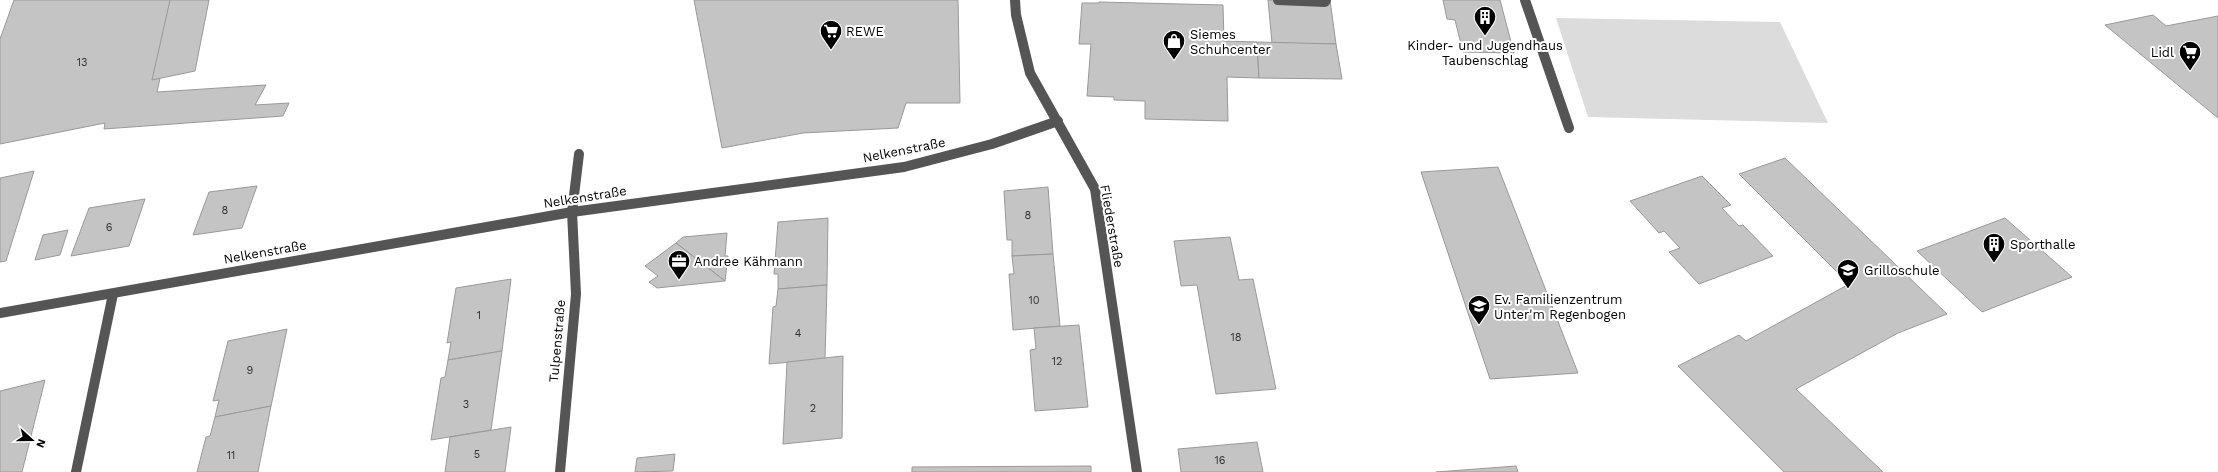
<svg xmlns="http://www.w3.org/2000/svg" width="2218" height="472" font-family="'Work Sans',sans-serif">
<rect width="100%" height="100%" fill="#fff"/>
<path fill="#dcdcdc" d="M1556 18 1780 22 1828 123 1588 117Z"/>
<g fill="#c4c4c4" stroke="#999">
<path d="M14 0H177L157 92 266 85 255 105 289 103 283 116 104 129 105 123 0 144V39Z"/>
<path d="M170 0H209L195 71 152 80Z"/>
<path d="M694 0H958L960 103H906L898 128 803 133 722 148Z"/>
<path d="M1268 0H1330L1336 44 1272 43Z"/>
<path d="M1443 0H1500L1514 53 1463 52 1455 20 1447 19Z"/>
<path d="M1099 2 1223 5 1224 41 1257 42 1259 78 1227 77 1228 121 1145 119V101L1114 100V97L1087 96 1091 44H1079L1082 3H1099Z"/>
<path d="M2153 15 2166 26 2218 16V118L2105 25Z"/>
<path d="M1257 42 1336 44 1342 79 1259 78Z"/>
<path d="M1785 158 1947 314 1898 333 1796 389 1883 472H1784L1678 366 1739 335 1746 341 1849 284 1739 174Z"/>
<path d="M1498 167 1578 373 1490 379 1421 172Z"/>
<path d="M34 171 6 261 0 262V178Z"/>
<path d="M1702 176 1731 205 1722 208 1739 226 1743 225 1773 256 1699 284 1669 252 1680 248 1664 231 1659 233 1630 201Z"/>
<path d="M257 186 242 228 193 235 209 192Z"/>
<path d="M1048 187 1053 254 1012 256V240H1007L1004 191Z"/>
<path d="M145 199 129 246 71 256 89 208Z"/>
<path d="M828 218 827 285 778 289V274H774L778 222Z"/>
<path d="M2005 218 2072 277 1982 312 1917 251Z"/>
<path d="M68 230 60 255 35 260 43 235Z"/>
<path d="M727 233 725 256H728L725 281 676 243 683 237Z"/>
<path d="M1230 237 1239 280 1253 279 1276 389 1216 394 1197 285 1181 286 1174 241Z"/>
<path d="M676 243 725 281 657 288 649 282 658 276 645 266Z"/>
<path d="M1053 254 1060 326 1013 330 1009 274H1014L1012 256Z"/>
<path d="M511 279 502 351 448 360 451 342 447 343 456 288Z"/>
<path d="M827 285 825 359 769 364 773 307 776 306 778 289Z"/>
<path d="M1079 325 1088 407 1035 411 1030 350 1036 349 1034 328Z"/>
<path d="M287 329 271 406 215 417 219 400 213 401 228 341Z"/>
<path d="M502 351 491 430 431 440 441 378 445 377 448 360Z"/>
<path d="M843 356 842 438 783 444 787 362Z"/>
<path d="M45 380 22 472H0V391Z"/>
<path d="M271 406 258 472H197L206 437 210 436 215 417Z"/>
<path d="M511 427 505 472H445L450 437Z"/>
<path d="M1257 442 1263 472H1181L1178 449Z"/>
<path d="M675 454 673 471 635 472 637 458Z"/>
<path d="M1091 466V472H912V467Z"/>
<path d="M1516 466 1518 472H1436Z"/>
</g>
<g fill="none" stroke-linecap="round" stroke-linejoin="round">
<g stroke="#555" stroke-width="10">
<path d="M1015 0 1016 15 1030 73 1095 189 1137 472"/>
<path d="M1278 0 1325 2 1326 0"/>
<path d="M1525 0 1569 128"/>
<path d="M0 313 572 212 904 167 992 144 1058 121"/>
<path d="M76 472 113 294"/>
<path d="M560 472 576 294 572 212 579 154"/>
</g>
</g>
<defs>
<g id="building-pin" transform="scale(1.15)"><path d="M0 17L-7.5 6A9.5 9.5 0 1 1 7.5 6Z" fill="#000" stroke="#fff"/><path d="M-4-6H4V6H1V3H-1V6H-4ZM-2.5-4.3h1.7v1.8h-1.7ZM.8-4.3h1.7v1.8H.8ZM-2.5-1h1.7V.8h-1.7ZM.8-1h1.7V.8H.8Z" fill="#fff"/></g>
<g id="supermarket-pin" transform="scale(1.15)"><path d="M0 17L-7.5 6A9.5 9.5 0 1 1 7.5 6Z" fill="#000" stroke="#fff"/><path d="M-6-5.5h2.5l.6 2H6L4.5 2H-2.5L-4.4-4H-6ZM-1.5 3.2a1.3 1.3 0 1 0 .1 0ZM3 3.2a1.3 1.3 0 1 0 .1 0Z" fill="#fff"/></g>
<g id="shop-pin" transform="scale(1.15)"><path d="M0 17L-7.5 6A9.5 9.5 0 1 1 7.5 6Z" fill="#000" stroke="#fff"/><path d="M-5-2.5h2.3a2.7 3.5 0 0 1 5.4 0H5L5.5 6h-11ZM-1.5-2.5h3a1.5 2.3 0 0 0-3 0Z" fill="#fff"/></g>
<g id="office-pin" transform="scale(1.15)"><path d="M0 17L-7.5 6A9.5 9.5 0 1 1 7.5 6Z" fill="#000" stroke="#fff"/><path d="M-6-3h4V-5.5h4V-3h4V5H-6ZM-1-4.5V-3h2v-1.5ZM-6 0V1H6V0Z" fill="#fff"/></g>
<g id="school-pin" transform="scale(1.15)"><path d="M0 17L-7.5 6A9.5 9.5 0 1 1 7.5 6Z" fill="#000" stroke="#fff"/><path d="M0-5L7-2L0 1L-7-2ZM-4 1L0 2.5L4 1V4Q0 6-4 4Z" fill="#fff"/></g>
</defs>
<g fill-rule="evenodd">
<use href="#building-pin" x="1485" y="17"/>
<use href="#supermarket-pin" x="831" y="31"/>
<use href="#shop-pin" x="1174" y="41"/>
<use href="#supermarket-pin" x="2190" y="52"/>
<use href="#building-pin" x="1994" y="244"/>
<use href="#office-pin" x="679" y="261"/>
<use href="#school-pin" x="1848" y="270"/>
<use href="#school-pin" x="1479" y="306"/>
</g>
<g text-anchor="middle" dominant-baseline="central" stroke-width="4" stroke-linejoin="round" paint-order="stroke">
<g font-size="11" fill="#313131">
<text x="82" y="62">13</text>
<text x="225" y="210">8</text>
<text x="1028" y="215">8</text>
<text x="109" y="227">6</text>
<text x="1034" y="300">10</text>
<text x="479" y="315">1</text>
<text x="798" y="333">4</text>
<text x="1236" y="337">18</text>
<text x="1057" y="361">12</text>
<text x="250" y="370">9</text>
<text x="466" y="404">3</text>
<text x="813" y="408">2</text>
<text x="477" y="454">5</text>
<text x="231" y="455">11</text>
<text x="1220" y="460">16</text>
</g>
<g font-size="13" fill="#000" stroke="#fff" text-anchor="start">
<text x="846" y="31">REWE</text>
<text x="1190" y="34">Siemes<tspan x="1190" dy="15">Schuhcenter</tspan></text>
<text x="1485" y="45" text-anchor="middle">Kinder- und Jugendhaus<tspan x="1485" dy="15">Taubenschlag</tspan></text>
<text x="2174" y="52" text-anchor="end">Lidl</text>
<text x="2010" y="244">Sporthalle</text>
<text x="694" y="261">Andree Kähmann</text>
<text x="1864" y="270">Grilloschule</text>
<text x="1494" y="299">Ev. Familienzentrum<tspan x="1494" dy="15">Unter'm Regenbogen</tspan></text>
</g>
<g font-size="13" fill="#000" stroke="#fff">
<text transform="translate(904 150) rotate(-11)">Nelkenstraße</text>
<text transform="translate(585 197) rotate(-9)">Nelkenstraße</text>
<text transform="translate(1112 226) rotate(80)">Fliederstraße</text>
<text transform="translate(265 252) rotate(-10)">Nelkenstraße</text>
<text transform="translate(557 341) rotate(-85)">Tulpenstraße</text>
</g>
</g>
<g transform="translate(32 440) rotate(111)" stroke="#ffffff" stroke-width="3" paint-order="stroke">
<path d="M0-3L7 15L0 10L-7 15Z" fill="#000000"/>
<text y="-6" font-size="11" font-weight="bold" text-anchor="middle" fill="#000000">N</text>
</g>
</svg>
